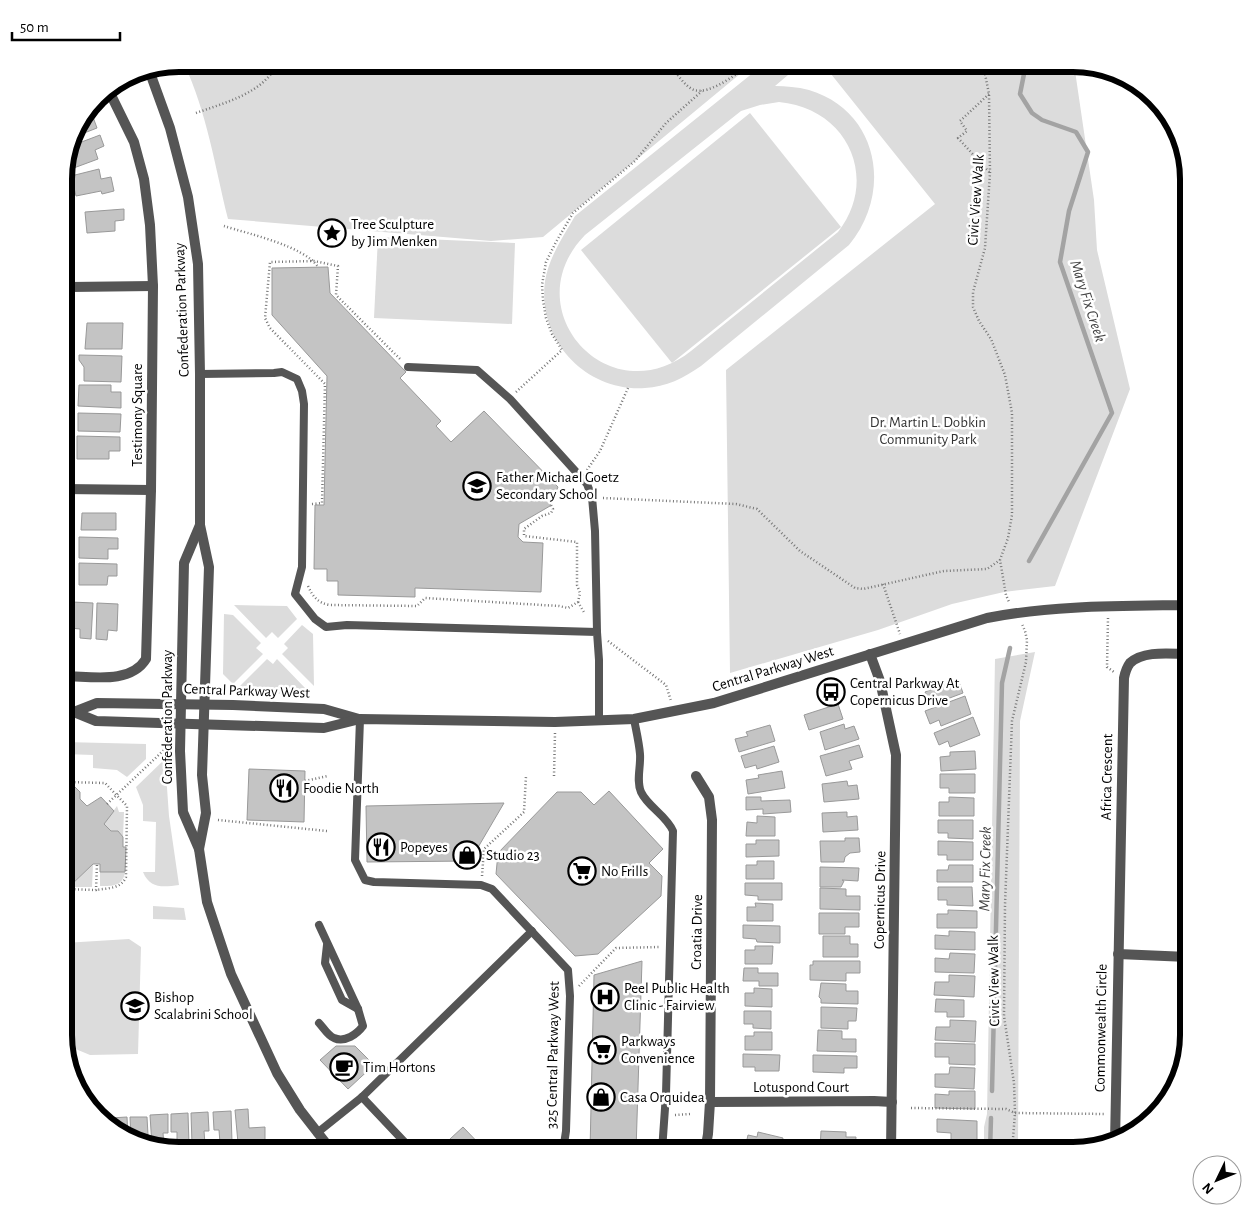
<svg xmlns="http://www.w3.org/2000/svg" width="1252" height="1215" font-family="'Alegreya Sans',sans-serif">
<rect width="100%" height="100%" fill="#fff"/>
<g fill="#dcdcdc" fill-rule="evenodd">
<path d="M184 64H752L543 237 491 241 228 219C215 167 207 112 184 64Z"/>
<path d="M764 64H801L775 86C786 86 797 87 809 90 879 111 893 192 849 245L701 366C684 378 666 387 645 388 586 392 537 340 545 281 549 257 563 237 575 216ZM779 102C847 108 880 178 838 232L691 351C609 416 513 309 585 235L741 111 760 105Z"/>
<path d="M823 64H1074L1094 200 1097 250 1130 389 1055 586 1004 592 952 604 878 630 730 673 726 370 935 204Z"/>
<path d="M750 113 841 227 672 363 581 250Z"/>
<path d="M378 237 515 243 512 324 374 318Z"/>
<path d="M234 605 287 606 297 619 278 638 272 632 266 638Z"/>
<path d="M224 614 233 615 261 643 256 648 263 654 233 684 223 674Z"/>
<path d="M302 625 313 634 314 686 282 654 288 648 284 644Z"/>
<path d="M1035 652 1020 721 1018 1151H984V1127L987 1114 995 659Z"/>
<path d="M267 659 273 664 277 659 307 690V694L241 693 237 689Z"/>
<path d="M64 742 146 744V759L127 777 117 770 93 768V755L64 754Z"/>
<path d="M165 759 169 816 179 885C163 887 150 889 143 872H155L156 822 143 821V805L136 787Z"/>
<path d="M117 806 119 812H124L123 837 118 831H111L104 824Z"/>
<path d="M93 864 92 887H69Z"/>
<path d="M100 872H125C123 887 111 886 100 886Z"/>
<path d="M153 906 184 908 186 920 153 919Z"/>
<path d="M129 939 141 947 138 1054 90 1055 66 1045 64 1036V943Z"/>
</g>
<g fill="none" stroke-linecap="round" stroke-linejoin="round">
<g stroke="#a3a3a3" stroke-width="4.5">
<path d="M1026 64 1020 94 1032 113 1042 120 1076 132 1088 152 1069 211 1060 262 1112 413 1029 561"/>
<path d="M992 1091 1002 683 1010 648"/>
<path d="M990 1151 991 1118"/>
</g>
</g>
<g fill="#c4c4c4" stroke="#999">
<path d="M93 117 97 128 74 137 76 128 83 119 84 120Z"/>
<path d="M100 135 104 146 95 150 98 159 71 169 67 159 71 146Z"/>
<path d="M99 169 101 179 111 177 114 191 102 194 101 191 76 196 71 176Z"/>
<path d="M124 209V220L115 221V231L87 233 85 212Z"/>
<path d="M328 267 330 293 406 372 400 378 441 421 436 426 451 442 484 411 558 487 550 506 519 524 518 537 523 542 543 543 541 592 415 588V597L338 595V581H327V569H314L315 505H324L327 376 272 315V268Z"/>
<path d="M87 323H123L122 349H85Z"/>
<path d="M64 329H65V365L64 364Z"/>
<path d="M79 355 122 356 121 382 84 381V367L79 360Z"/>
<path d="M79 385H111V392H121V408L78 406Z"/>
<path d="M78 413 121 414 120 432 78 431Z"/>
<path d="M77 436 120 437V451H109V459H77Z"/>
<path d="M82 513H116V530H81Z"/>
<path d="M79 537 118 538V549H108V559L79 558Z"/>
<path d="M79 563 117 564V576H108L107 585H79Z"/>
<path d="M72 602 93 603 91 639 80 638V629L70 628Z"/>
<path d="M97 603 118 604 117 631 108 630 107 640 96 639Z"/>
<path d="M958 679 963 693 931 705 925 692Z"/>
<path d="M965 696 971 714 941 726 939 720 930 724 925 711Z"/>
<path d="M838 704 843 719 809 730 804 715Z"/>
<path d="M973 717 980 735 950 747 948 741 939 745 934 733Z"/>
<path d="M844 724 845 729 854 726 859 739 825 750 820 732Z"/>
<path d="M770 725 775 741 739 752 735 739 748 736 746 732Z"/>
<path d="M859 745 863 757 849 761 852 769 826 776 820 756Z"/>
<path d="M774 746 779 762 757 769 756 765 745 768 741 756Z"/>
<path d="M975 751 976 769 941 771 940 757 950 756V752Z"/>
<path d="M249 769 305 771 304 822 247 820Z"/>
<path d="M782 771 785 788 748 794 746 780 759 778 758 775Z"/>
<path d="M940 774H975V793H949V788H940Z"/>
<path d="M847 781 848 786 857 785 859 799 824 802 822 784Z"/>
<path d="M64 784H66L65 787H75L80 792V799L87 806 101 797 114 811 104 824 111 831H118L123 837V847H126L125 872H100V864H93L69 887H64Z"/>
<path d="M609 791 663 849 649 863 662 876 661 896 598 954 575 956 496 874 498 853 557 792H581L594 805Z"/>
<path d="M746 797H761V801L790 800 791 812 763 814V809L746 810Z"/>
<path d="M949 797 974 798V816H939V802H949Z"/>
<path d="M504 803 470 861 367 862 366 806Z"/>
<path d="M847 812V817L857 816 858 830 823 832 822 813Z"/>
<path d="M757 816 775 817V836H746L747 822 757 823Z"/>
<path d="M938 820H973V839L948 838V833H938Z"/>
<path d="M845 838H859L860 852 850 853 845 857 844 862H821L820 841H845Z"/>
<path d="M756 840H779V856L746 857V844H756Z"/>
<path d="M938 841 973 842V860H947V855H938Z"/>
<path d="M757 861H774V879H746V865H757Z"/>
<path d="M949 865H973V882H937V870H948Z"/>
<path d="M820 867 859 868 858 881 842 880 844 881 841 887H820Z"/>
<path d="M745 883H782V900H758V896L745 895Z"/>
<path d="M938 887H972L973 906 947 905V900H938Z"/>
<path d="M820 888 846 889V896H860V910L820 909Z"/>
<path d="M755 903 773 904V921H747V907H756Z"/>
<path d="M948 910 977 911V928H937V914H948Z"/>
<path d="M819 913H859V927H845V934H819Z"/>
<path d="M743 925 780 926V943L757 942 756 939 743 938Z"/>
<path d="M949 931 975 932V950L935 949V935L949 936Z"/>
<path d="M823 936H850V944H858V957H823Z"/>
<path d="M755 946H773L772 964H745V950H755Z"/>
<path d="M950 953 975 954 974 973 935 972V958L949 959Z"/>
<path d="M642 961 636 1151H590L594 975Z"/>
<path d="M813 961H860V973H846V981L810 980V965H813Z"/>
<path d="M744 968H758V973H778V986H759V981H743Z"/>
<path d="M949 975 975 976 974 997 934 995 935 982H949Z"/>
<path d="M821 983 846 984V991H858V1004L821 1003V999L819 997Z"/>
<path d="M754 988 772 989V1007L745 1006V993H754Z"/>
<path d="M936 999 964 1000V1017H947V1012H935Z"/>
<path d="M821 1007 857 1008 856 1021H848V1029L821 1028Z"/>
<path d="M744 1011H771V1029L753 1028V1024H744Z"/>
<path d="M950 1020 976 1021 975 1042 935 1040 936 1027H950Z"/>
<path d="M818 1030 842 1031V1039H856V1052L817 1051Z"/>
<path d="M754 1032H772V1050H745V1036H754Z"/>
<path d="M935 1043 975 1044V1065L949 1064V1057H935Z"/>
<path d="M336 1046H355L374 1065 348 1089 320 1060Z"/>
<path d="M743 1054 780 1055 779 1071H755V1067H743Z"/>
<path d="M813 1055 857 1056V1068H844V1073L813 1072Z"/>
<path d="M950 1067 975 1068 974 1089 935 1087V1074H949Z"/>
<path d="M949 1091H975V1109L935 1108V1094L949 1095Z"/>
<path d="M248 1109 249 1128 265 1127V1141L238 1143 235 1110Z"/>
<path d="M231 1111 232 1142 220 1143 219 1130H214L213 1112Z"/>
<path d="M208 1112 209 1131H204L205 1144H192L191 1113Z"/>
<path d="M188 1113 189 1144 177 1145V1132H171V1114Z"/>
<path d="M168 1114V1133H163L164 1146H152L150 1115Z"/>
<path d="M127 1117 128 1137 110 1124V1118Z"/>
<path d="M130 1117H147L148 1135H143V1144L135 1142 131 1139Z"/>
<path d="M937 1119 977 1121V1142L951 1140V1133L937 1132Z"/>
<path d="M463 1127 486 1151H437Z"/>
<path d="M821 1131 846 1132V1137H856L855 1151 820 1149Z"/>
<path d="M758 1132 783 1138 780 1151H758L745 1148 748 1135 757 1137Z"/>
<path d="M936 1142 976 1144 975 1151H935Z"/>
</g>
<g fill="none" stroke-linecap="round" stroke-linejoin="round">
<g stroke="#777" stroke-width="2.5" stroke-dasharray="1 2.5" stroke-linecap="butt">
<path d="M669 64C676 72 684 86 694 90 710 95 738 73 750 64"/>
<path d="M983 64 989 94 990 173 985 248 973 292V307L979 321 991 339 1005 375 1012 413V515L1008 538 1000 560 1006 595 1009 602"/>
<path d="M989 94 960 121 967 131 958 138 990 173"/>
<path d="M196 113C224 103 264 93 277 64"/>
<path d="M224 226C249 234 304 246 318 267"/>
<path d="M516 392 562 350 552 334 546 318 543 300 542 285 546 262 556 242 573 213 635 161 666 123 702 91"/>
<path d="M587 470 600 451 628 388"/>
<path d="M603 498 736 504 757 509 800 551 855 588 863 589 944 571 987 569 1000 560"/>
<path d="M312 504 322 503 325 384 270 328 265 318 270 262 314 261 338 266 336 295 401 360"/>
<path d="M883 584 900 634"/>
<path d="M308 586C313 597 318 603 330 605L417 606 425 598 559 606 568 608 578 602 580 593 577 585V542L524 536V529L542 516 551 513 553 509 551 505 550 506"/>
<path d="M578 602 585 614"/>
<path d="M1108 618 1107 667 1114 672"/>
<path d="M608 641 666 685 671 701"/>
<path d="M554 776 555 733"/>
<path d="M305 781 328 776"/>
<path d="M64 782 105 783 127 806 126 877C121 889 108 888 96 890"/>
<path d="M107 804 164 750"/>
<path d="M218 820 327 831"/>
<path d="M482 876 484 849 524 812 526 776"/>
<path d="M64 889 96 890 97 864"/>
<path d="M579 986 616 948 660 947"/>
<path d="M675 1095H691"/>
<path d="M911 1108 1006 1109 1015 1113 1105 1114"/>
<path d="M675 1115 691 1114"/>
<path d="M1012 1151 1015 1113 1014 1083 1004 1016 1005 905 1012 721 1026 662 1027 640 1025 631 1022 624"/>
</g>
<g stroke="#555" stroke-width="8">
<path d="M408 367 477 370 510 399 587 484 592 497 595 531 597 632"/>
<path d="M200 374 274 373 282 372 297 379 302 391 304 404 302 567 295 594 315 619 326 627 347 625 597 632 599 660V721"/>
<path d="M360 719 355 860 365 880 374 882 481 885 492 889 568 970 570 996 566 1131 564 1144 559 1151"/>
<path d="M634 719C636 730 639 742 640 754 641 766 636 781 641 792 648 807 666 815 673 831L666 1094 662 1151"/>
<path d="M319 925 358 1009 363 1026C357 1034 345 1043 334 1038 328 1036 323 1027 319 1023"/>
<path d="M327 945 325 963 342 1000 358 1009"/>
<path d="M362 1097 413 1151"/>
<path d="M317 1133 362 1097 532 931"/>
</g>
<g stroke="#555" stroke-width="10">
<path d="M70 287 153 286"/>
<path d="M64 489 151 490"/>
<path d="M870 654 880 681 896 755 891 1151"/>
<path d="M64 676C90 676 130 685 146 659L151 490 153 286 150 225 144 179 134 142 108 89"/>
<path d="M696 776 709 797 712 820 710 1102 708 1134 705 1151"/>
<path d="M1118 954 1188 957"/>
<path d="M710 1102 874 1101 892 1102"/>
<path d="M1115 1143 1124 678C1125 673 1127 667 1130 663 1144 650 1171 654 1188 654"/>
</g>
<g stroke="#555" stroke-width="10">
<path d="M149 70 170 128 188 197 198 264 200 374V525L209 567 202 775 206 813 199 849"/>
<path d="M200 525 184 563 180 751 183 812 199 849 207 902 231 974 277 1073 300 1110 332 1151"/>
<path d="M64 712H74L97 703 233 705 324 709 359 719"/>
<path d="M74 712 96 721 324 728 360 719 555 722 634 719 714 703 987 618C1053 605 1121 606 1188 605"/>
</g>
</g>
<defs>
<g id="sight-ring" transform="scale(1.4375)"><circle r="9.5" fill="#fff" stroke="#000" stroke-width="1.5"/><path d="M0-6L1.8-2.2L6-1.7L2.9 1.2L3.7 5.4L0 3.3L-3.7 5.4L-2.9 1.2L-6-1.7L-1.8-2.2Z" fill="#000"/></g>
<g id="school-ring" transform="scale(1.4375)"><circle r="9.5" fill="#fff" stroke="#000" stroke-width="1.5"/><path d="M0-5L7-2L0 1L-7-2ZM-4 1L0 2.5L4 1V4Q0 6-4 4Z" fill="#000"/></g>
<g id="bus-ring" transform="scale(1.4375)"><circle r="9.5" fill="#fff" stroke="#000" stroke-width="1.5"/><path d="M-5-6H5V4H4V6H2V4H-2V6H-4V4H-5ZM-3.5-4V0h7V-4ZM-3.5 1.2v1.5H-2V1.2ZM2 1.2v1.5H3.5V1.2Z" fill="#000"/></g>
<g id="restaurant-ring" transform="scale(1.4375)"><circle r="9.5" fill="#fff" stroke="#000" stroke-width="1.5"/><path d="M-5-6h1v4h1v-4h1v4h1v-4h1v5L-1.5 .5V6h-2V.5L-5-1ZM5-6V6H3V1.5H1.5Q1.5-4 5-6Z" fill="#000"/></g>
<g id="shop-ring" transform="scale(1.4375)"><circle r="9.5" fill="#fff" stroke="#000" stroke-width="1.5"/><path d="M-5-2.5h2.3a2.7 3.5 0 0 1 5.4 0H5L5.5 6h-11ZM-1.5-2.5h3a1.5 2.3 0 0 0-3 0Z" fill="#000"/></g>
<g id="supermarket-ring" transform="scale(1.4375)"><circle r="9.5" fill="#fff" stroke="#000" stroke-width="1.5"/><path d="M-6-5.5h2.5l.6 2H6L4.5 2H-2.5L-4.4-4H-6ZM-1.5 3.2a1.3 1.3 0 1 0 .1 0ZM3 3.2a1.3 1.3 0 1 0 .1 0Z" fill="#000"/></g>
<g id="hospital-ring" transform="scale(1.4375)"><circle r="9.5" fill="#fff" stroke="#000" stroke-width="1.5"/><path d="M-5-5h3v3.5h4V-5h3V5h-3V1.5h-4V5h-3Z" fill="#000"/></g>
<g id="cafe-ring" transform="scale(1.4375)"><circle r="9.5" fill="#fff" stroke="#000" stroke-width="1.5"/><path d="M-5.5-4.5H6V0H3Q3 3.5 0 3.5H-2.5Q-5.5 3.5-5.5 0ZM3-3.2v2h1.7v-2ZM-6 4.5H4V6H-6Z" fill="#000"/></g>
</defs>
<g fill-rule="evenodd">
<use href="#sight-ring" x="332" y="233"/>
<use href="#school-ring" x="477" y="486"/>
<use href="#bus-ring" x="831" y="692"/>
<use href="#restaurant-ring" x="284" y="788"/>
<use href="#restaurant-ring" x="381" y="847"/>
<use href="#shop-ring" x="467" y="855"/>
<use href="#supermarket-ring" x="582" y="871"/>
<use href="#hospital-ring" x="605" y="997"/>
<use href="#school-ring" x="135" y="1006"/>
<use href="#supermarket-ring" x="602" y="1050"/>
<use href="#cafe-ring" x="344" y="1067"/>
<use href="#shop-ring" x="601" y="1097"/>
</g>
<g text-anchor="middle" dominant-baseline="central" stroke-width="5" stroke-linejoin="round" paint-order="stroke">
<g font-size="15" fill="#000" stroke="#fff">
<text transform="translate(976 200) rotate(-86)">Civic View Walk</text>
<text transform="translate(182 310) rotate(-92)">Confederation Parkway</text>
<text transform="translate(137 415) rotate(-90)">Testimony Square</text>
<text transform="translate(773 669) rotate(-17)">Central Parkway West</text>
<text transform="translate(247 691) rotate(2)">Central Parkway West</text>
<text transform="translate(167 717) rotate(-90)">Confederation Parkway</text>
<text transform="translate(1107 777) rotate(-89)">Africa Crescent</text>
<text transform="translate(880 900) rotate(-89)">Copernicus Drive</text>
<text transform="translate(697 932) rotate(-89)">Croatia Drive</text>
<text transform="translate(994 981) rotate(-91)">Civic View Walk</text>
<text transform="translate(1101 1028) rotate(-89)">Commonwealth Circle</text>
<text transform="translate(553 1055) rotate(-89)">325 Central Parkway West</text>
<text x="801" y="1087">Lotuspond Court</text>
</g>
<g font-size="15" fill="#000" stroke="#fff" text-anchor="start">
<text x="351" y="224">Tree Sculpture<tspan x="351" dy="17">by Jim Menken</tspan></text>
<text x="496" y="477">Father Michael Goetz<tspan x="496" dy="17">Secondary School</tspan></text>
<text x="850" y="683">Central Parkway At<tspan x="850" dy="17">Copernicus Drive</tspan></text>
<text x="303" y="788">Foodie North</text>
<text x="400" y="847">Popeyes</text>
<text x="486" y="855">Studio 23</text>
<text x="601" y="871">No Frills</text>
<text x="624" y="988">Peel Public Health<tspan x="624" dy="17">Clinic - Fairview</tspan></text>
<text x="154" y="997">Bishop<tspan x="154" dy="17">Scalabrini School</tspan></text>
<text x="621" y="1041">Parkways<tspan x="621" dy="17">Convenience</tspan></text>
<text x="363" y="1067">Tim Hortons</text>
<text x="620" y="1097">Casa Orquidea</text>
</g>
<g font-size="15" fill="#333" stroke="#fff">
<text x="928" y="422">Dr. Martin L. Dobkin<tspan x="928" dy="17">Community Park</tspan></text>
</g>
<g font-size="16" font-style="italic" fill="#444" stroke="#fff">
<text transform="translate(1088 301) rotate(72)">Mary Fix Creek</text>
<text transform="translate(985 869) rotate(-89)">Mary Fix Creek</text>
</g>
</g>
<path d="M0 0H1252V1215H0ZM179 72H1073A107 107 0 0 1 1180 179V1035A107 107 0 0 1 1073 1142H179A107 107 0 0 1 72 1035V179A107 107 0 0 1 179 72Z" fill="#fff" fill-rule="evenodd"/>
<path fill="none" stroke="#000" stroke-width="6" d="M179 72H1073A107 107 0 0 1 1180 179V1035A107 107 0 0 1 1073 1142H179A107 107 0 0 1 72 1035V179A107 107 0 0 1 179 72Z"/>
<g transform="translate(1217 1180) rotate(227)"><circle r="24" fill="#ffffff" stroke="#999999"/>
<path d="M0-4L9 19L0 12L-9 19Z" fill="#000000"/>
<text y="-8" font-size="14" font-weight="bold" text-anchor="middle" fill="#000000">N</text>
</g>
<path d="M12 32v8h108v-8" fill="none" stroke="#000000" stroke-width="2.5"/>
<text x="20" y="32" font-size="15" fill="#000000" stroke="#ffffff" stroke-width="4" paint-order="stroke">50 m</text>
</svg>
